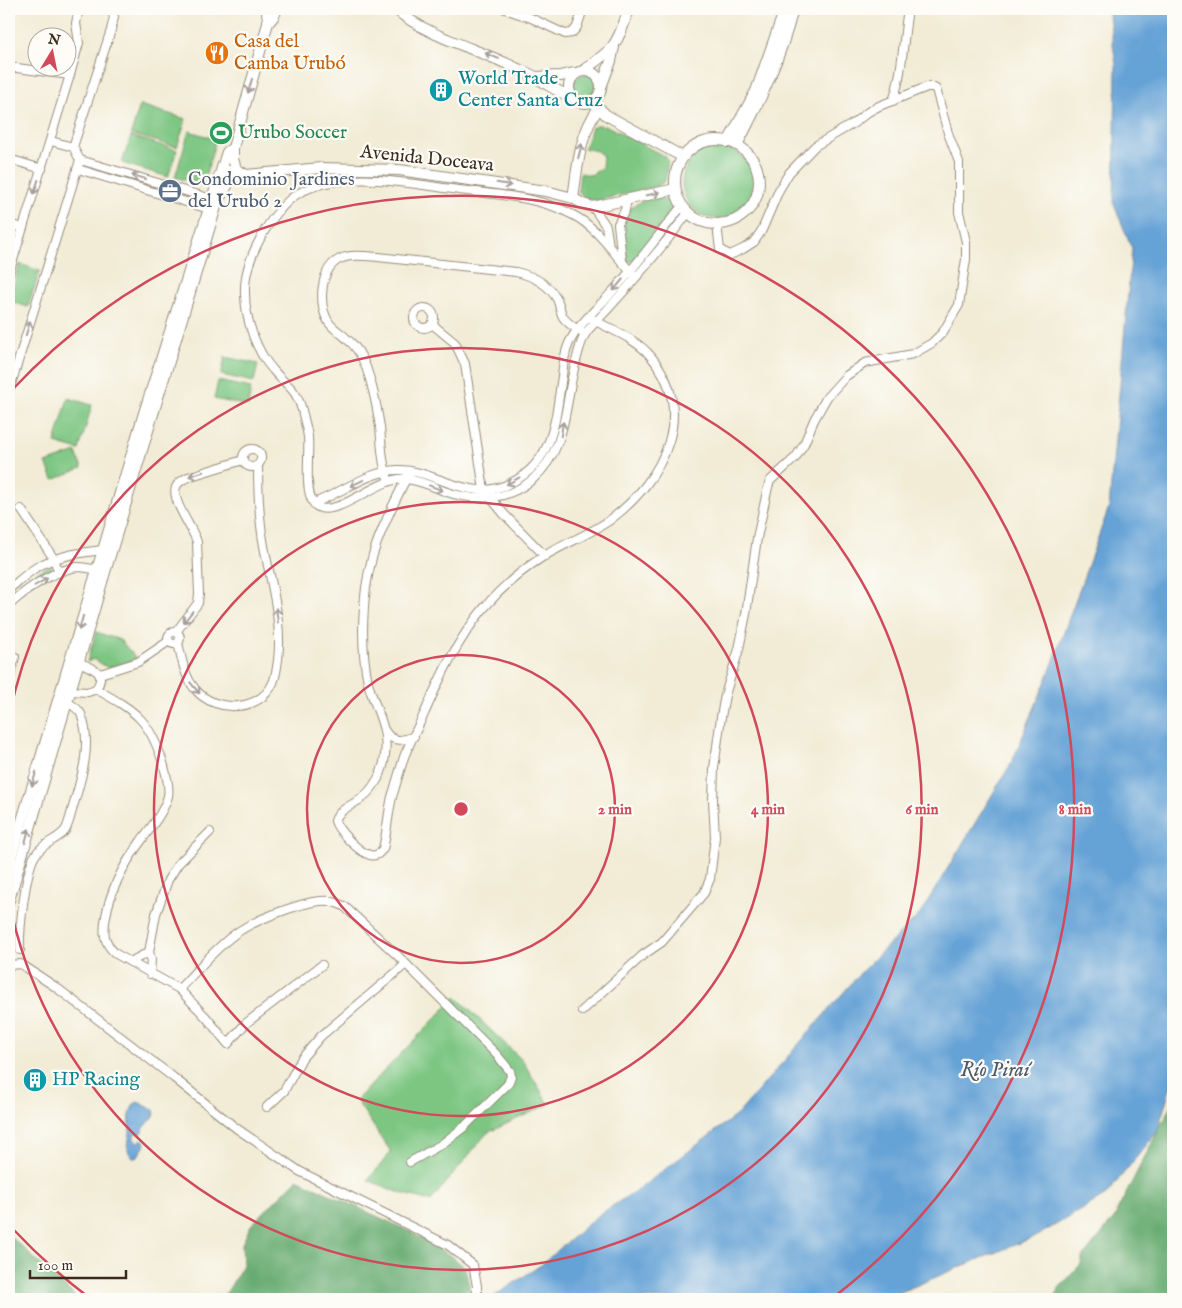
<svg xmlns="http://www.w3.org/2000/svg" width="1182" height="1308" font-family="'IM FELL English',serif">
<rect width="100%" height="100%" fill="#fdfcf7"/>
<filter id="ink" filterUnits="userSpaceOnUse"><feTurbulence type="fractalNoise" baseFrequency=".02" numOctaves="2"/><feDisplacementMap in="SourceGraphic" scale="10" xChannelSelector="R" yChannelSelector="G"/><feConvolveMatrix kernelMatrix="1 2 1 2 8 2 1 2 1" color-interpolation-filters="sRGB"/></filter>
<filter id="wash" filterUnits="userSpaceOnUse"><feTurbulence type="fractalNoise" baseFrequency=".0096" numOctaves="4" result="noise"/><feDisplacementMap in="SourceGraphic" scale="20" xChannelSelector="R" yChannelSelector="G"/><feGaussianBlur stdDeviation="1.12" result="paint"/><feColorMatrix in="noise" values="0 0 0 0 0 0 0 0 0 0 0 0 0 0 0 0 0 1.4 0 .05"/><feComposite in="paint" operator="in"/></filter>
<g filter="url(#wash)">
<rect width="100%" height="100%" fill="#f2ecd6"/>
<g fill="#7dc682" stroke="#5c7850">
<circle cx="585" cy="86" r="12"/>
<path d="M140 105 186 119 177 147 131 134Z"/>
<path d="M598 125 607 126 666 157 668 162 665 181 658 186 596 201 585 198 578 191 580 173 591 175 602 168 603 156 597 151 584 148 592 127Z"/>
<path d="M189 131 216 139 203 185 175 177Z"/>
<path d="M131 136 177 150 168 177 122 163Z"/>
<circle cx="718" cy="183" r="36"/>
<path d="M654 198 670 200 673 204V210L633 261 628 262C623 244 616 217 635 205 640 201 648 200 654 198Z"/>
<path d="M20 264 40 271 28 307 9 301Z"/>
<path d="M225 357 258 364 254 382 221 375Z"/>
<path d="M218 381 251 388 248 406 214 399Z"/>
<path d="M68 398 92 405 79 450 55 443Z"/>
<path d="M76 452 82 468 53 480 46 463Z"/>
<path d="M51 566 54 571 32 583 9 599V594C22 583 35 571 51 566Z"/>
<path d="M96 632 120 640 137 659 108 668 94 659 87 662Z"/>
<path d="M456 997 522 1060 549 1104 487 1133 431 1201 400 1193 368 1180 391 1152 356 1100Z"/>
</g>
<g fill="#66ab70" stroke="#506a47">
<path d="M1173 1102V1299H1055L1058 1289 1082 1263V1258L1117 1215 1116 1213 1157 1133 1160 1122 1164 1121Z"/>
<path d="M297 1179 411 1232 451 1256 465 1267 470 1288 468 1299H218L227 1292 243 1265 242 1244 251 1225Z"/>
<path d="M9 1235 72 1293 77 1299H9Z"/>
</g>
<g fill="#65a2d6" stroke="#50667a">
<path d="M1108 9H1173V1080L1157 1132 1106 1195 1037 1236 957 1268 885 1299H490L541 1265 596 1217 647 1183 738 1114 863 970 920 914 1012 762 1051 668 1109 507 1132 248 1114 205 1116 65Z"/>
<path d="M138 1102 154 1110 155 1115 144 1128 141 1134 136 1133 134 1135V1140L138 1142 142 1139 145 1142 144 1147 137 1157H132C124 1148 130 1141 130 1131 129 1121 129 1113 134 1104Z"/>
</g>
</g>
<g filter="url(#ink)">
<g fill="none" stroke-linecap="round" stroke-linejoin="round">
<g stroke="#968b7a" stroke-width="10">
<g id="minor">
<path d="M505 9 531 18 565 34 572 33 577 27 583 9"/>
<path d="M9 67 70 75 9 273"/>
<path d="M70 75 79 43 76 23 79 9"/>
<path d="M893 101C903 72 903 39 908 9"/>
<path d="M73 147 111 30 114 17 111 9"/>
<path d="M9 159 42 169"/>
<path d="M80 160 212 199"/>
<path d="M78 169 209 209"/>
<path d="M593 207 606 226 609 246"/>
<path d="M9 224 23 228"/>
<path d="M622 260 618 224 625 210 627 199"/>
<path d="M636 277C615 257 600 229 573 215 538 196 497 195 459 190 411 184 343 168 299 193 285 201 274 216 265 230 254 249 244 270 245 293 245 319 256 351 273 370 288 388 295 386 302 410 304 419 307 429 308 437 310 454 302 499 318 507 338 518 381 475 406 479 419 480 432 486 444 491 475 502 507 501 533 479 569 447 564 403 576 361 579 350 581 339 588 330 624 293 657 254 688 213"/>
<circle cx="424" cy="318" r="10"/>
<path d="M432 324 455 343 465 364 484 490 504 514 545 556"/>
<path d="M9 391 80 160 73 147 51 141"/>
<circle cx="252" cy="458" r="9"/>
<path d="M410 471C397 497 380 530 372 558 362 595 360 645 368 682 374 708 389 727 385 755 384 771 375 787 363 797 354 805 338 809 335 821 338 831 360 853 370 855 373 856 376 855 378 854L383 849C387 832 388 814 392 797 396 784 400 770 404 757 410 742 418 727 425 712 441 675 458 639 484 608 501 588 522 570 544 556 566 543 590 534 610 520 664 480 700 409 647 352 631 336 608 329 589 317"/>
<path d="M387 476C381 458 382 446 380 427 377 407 373 386 366 367 362 356 356 346 347 339 341 332 332 329 328 321 318 304 320 268 340 259 351 254 365 256 378 257L516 272C533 276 548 283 557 299 560 305 560 312 563 317 567 323 575 328 581 332"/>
<path d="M314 503C341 493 368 471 398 470 433 469 465 501 504 486 554 466 555 422 562 376 563 365 565 352 569 343 579 323 599 307 613 291 638 264 659 234 682 206"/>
<path d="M21 509 54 559 59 573"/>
<path d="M9 589C18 582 27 573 37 567 57 555 80 553 103 550"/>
<path d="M9 605C27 589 52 571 77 567 83 567 91 569 97 569"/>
<circle cx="174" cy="638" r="6"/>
<path d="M176 632 198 603 199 594 197 542C193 528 171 501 176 487 178 482 184 479 188 477L243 460"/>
<path d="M178 643C182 659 184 676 195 689 216 715 266 712 275 677 286 632 272 589 264 546 259 519 258 493 258 466"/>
<path d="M9 653 15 657 9 680"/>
<path d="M100 674 138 662 169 641"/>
<path d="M96 689C137 712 150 720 164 766 166 775 170 786 168 796 164 812 151 827 141 841 124 864 111 888 106 916 103 931 103 943 116 954L179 989 206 1017 228 1044 245 1024 322 965"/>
<path d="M70 691 88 692 96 689C108 671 92 669 79 662"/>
<path d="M385 731C392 743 403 741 414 736"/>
<path d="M20 950C19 928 25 879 33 859 41 842 60 840 66 829 69 823 71 814 73 807 81 779 93 744 81 714 78 708 72 705 67 702"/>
<path d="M130 962 149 952"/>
<path d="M9 965 21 964 57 988 174 1078 236 1128 299 1171 448 1245 473 1265 477 1286V1299"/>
<path d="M150 974 151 959 149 952 156 914 168 880 178 864 210 832"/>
<path d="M179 989C197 971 214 949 235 934 252 921 309 898 329 901 334 902 340 904 344 906L398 956 497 1055 510 1071 511 1076 508 1084 464 1127 442 1144 410 1162"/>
<path d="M582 1011 643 955 662 942 704 893 710 879 715 837 713 800 714 768 721 717 725 695 739 649 746 614 757 538 768 487 770 481 796 457 804 444 814 420 827 397 846 376 865 363 913 354 932 343 943 332 959 305 966 259V242L959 212V162L948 133 936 89 932 87H927L879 106 868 112 854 123 815 146 789 173 779 190 762 230 754 242 743 249 730 255 720 250 717 224"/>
<path d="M267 1107 284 1091 302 1058 321 1036 406 964"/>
</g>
</g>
<g stroke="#968b7a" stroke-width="11">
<path id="tertiary" d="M266 9 268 23"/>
</g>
<g stroke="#968b7a" stroke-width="12">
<g id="secondary">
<path d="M395 9C430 38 476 48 516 68 523 71 531 74 537 78 549 85 558 93 571 96"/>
<path d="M584 70C615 48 617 45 629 9"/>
<circle cx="585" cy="87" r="16"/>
<path d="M536 77 560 76 575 73"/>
<path d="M601 87 611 61 614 47"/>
<path d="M592 101 606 115 683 157"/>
<circle cx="717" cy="182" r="42"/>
<path d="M728 142 756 91 785 9"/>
<path d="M737 145C760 101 781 57 793 9"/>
<path d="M233 148V159L236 169 246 175"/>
<path d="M230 181 235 178 246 175 321 168 399 170 546 191 573 198 583 204 593 207 675 189"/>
<path d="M573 198C578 165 579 136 598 109"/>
<path d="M9 864 144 413 227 152 233 148 268 23 274 16 277 9"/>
<path d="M9 900 105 572 218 200 230 181 228 171 222 168"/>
</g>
</g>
<use href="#minor" stroke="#fff" stroke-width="8"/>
<use href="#tertiary" stroke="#fff" stroke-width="9"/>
<use href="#secondary" stroke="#fff" stroke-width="10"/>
</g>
<defs><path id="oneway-shaft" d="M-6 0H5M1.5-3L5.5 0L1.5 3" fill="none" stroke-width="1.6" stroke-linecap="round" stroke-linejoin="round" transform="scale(1.25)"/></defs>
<g stroke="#a79f9a">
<use href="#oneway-shaft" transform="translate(492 56) rotate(-157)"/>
<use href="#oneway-shaft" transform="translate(250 86) rotate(106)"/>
<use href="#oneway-shaft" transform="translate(580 151) rotate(-76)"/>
<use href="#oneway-shaft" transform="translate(139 177) rotate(-163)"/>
<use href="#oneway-shaft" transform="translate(504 184) rotate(9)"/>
<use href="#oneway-shaft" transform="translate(36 187) rotate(108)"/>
<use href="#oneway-shaft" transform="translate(653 194) rotate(-12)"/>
<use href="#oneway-shaft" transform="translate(618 285) rotate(130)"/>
<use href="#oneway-shaft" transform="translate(28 328) rotate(-73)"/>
<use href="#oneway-shaft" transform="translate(562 429) rotate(-80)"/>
<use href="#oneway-shaft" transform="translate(196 474) rotate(163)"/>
<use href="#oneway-shaft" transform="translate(513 481) rotate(151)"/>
<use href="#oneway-shaft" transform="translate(357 483) rotate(155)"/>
<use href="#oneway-shaft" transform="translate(436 488) rotate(20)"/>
<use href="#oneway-shaft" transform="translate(41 582) rotate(-30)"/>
<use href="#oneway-shaft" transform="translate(277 615) rotate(-97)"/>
<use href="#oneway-shaft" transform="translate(188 617) rotate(128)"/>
<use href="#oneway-shaft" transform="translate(81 623) rotate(107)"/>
<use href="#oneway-shaft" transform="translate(195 688) rotate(50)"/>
<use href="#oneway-shaft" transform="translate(34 779) rotate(107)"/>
<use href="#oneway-shaft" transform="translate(27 836) rotate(-74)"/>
</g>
</g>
<g fill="none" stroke="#d1495b" stroke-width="2.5">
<circle cx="461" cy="809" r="154"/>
<circle cx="461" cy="809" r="307"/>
<path d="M9 717A461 461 0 1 1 9 901"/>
<path d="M87 1296A614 614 0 0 1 12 1228M12 390A614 614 0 1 1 835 1296"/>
</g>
<defs>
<g id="restaurant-disc" transform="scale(1.25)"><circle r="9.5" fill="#e8710a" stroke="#fdfcf7"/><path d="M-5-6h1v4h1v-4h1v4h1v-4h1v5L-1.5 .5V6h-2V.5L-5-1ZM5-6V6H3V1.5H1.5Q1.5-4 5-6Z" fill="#fff"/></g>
<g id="building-disc" transform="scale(1.25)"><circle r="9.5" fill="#0f9aa8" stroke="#fdfcf7"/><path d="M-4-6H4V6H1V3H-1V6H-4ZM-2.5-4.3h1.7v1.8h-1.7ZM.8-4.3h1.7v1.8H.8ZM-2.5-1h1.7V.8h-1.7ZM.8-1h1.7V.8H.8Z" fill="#fff"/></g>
<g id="stadium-disc" transform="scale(1.25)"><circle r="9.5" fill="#2e9e5b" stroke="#fdfcf7"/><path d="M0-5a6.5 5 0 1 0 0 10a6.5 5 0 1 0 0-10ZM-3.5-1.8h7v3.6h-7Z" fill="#fff"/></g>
<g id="office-disc" transform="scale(1.25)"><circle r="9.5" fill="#5c6f8a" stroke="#fdfcf7"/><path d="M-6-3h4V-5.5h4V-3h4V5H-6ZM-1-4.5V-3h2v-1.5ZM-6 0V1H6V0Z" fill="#fff"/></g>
</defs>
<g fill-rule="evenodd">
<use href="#restaurant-disc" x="217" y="53"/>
<use href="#building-disc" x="441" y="90"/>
<use href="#stadium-disc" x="221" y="133"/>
<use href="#office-disc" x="170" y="191"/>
<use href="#building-disc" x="35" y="1080"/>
</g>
<g text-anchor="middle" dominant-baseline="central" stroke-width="4.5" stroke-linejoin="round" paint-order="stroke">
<g font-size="19" fill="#c56008" stroke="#fdfcf7" text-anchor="start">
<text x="234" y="42">Casa del<tspan x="234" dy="22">Camba Urubó</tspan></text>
</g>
<g font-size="19" fill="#0d838f" stroke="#fdfcf7" text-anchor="start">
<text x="458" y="79">World Trade<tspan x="458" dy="22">Center Santa Cruz</tspan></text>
<text x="52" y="1080">HP Racing</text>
</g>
<g font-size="19" fill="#27864d" stroke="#fdfcf7" text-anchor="start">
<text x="238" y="133">Urubo Soccer</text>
</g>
<g font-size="19" fill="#3b2a1e" stroke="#fdfcf7">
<text transform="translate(427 159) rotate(6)">Avenida Doceava</text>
</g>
<g font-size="19" fill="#4e5e75" stroke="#fdfcf7" text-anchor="start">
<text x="188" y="180">Condominio Jardines<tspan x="188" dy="22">del Urubó 2</tspan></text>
</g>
<g font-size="20" font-style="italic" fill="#4c5a68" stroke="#fdfcf7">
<text x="995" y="1070">Río Piraí</text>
</g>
</g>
<circle cx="461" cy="809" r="8" fill="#d1495b" stroke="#fdfcf7" stroke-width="2.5"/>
<g font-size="15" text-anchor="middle" font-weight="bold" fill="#d1495b" stroke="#fdfcf7" stroke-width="4.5" stroke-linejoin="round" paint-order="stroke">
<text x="615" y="814">2 min</text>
<text x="768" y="814">4 min</text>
<text x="922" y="814">6 min</text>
<text x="1075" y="814">8 min</text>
</g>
<rect width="1182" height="1308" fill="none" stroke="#fdfcf7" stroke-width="30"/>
<g transform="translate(52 52) rotate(10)"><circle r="24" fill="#fdfcf7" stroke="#afa8a0"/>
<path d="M0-4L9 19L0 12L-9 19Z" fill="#d1495b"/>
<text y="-8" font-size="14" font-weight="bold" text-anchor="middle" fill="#3b2a1e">N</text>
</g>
<path d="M30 1270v8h96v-8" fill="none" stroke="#3b2a1e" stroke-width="2.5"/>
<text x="38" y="1270" font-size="15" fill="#3b2a1e" stroke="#fdfcf7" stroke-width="4" paint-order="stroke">100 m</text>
</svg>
